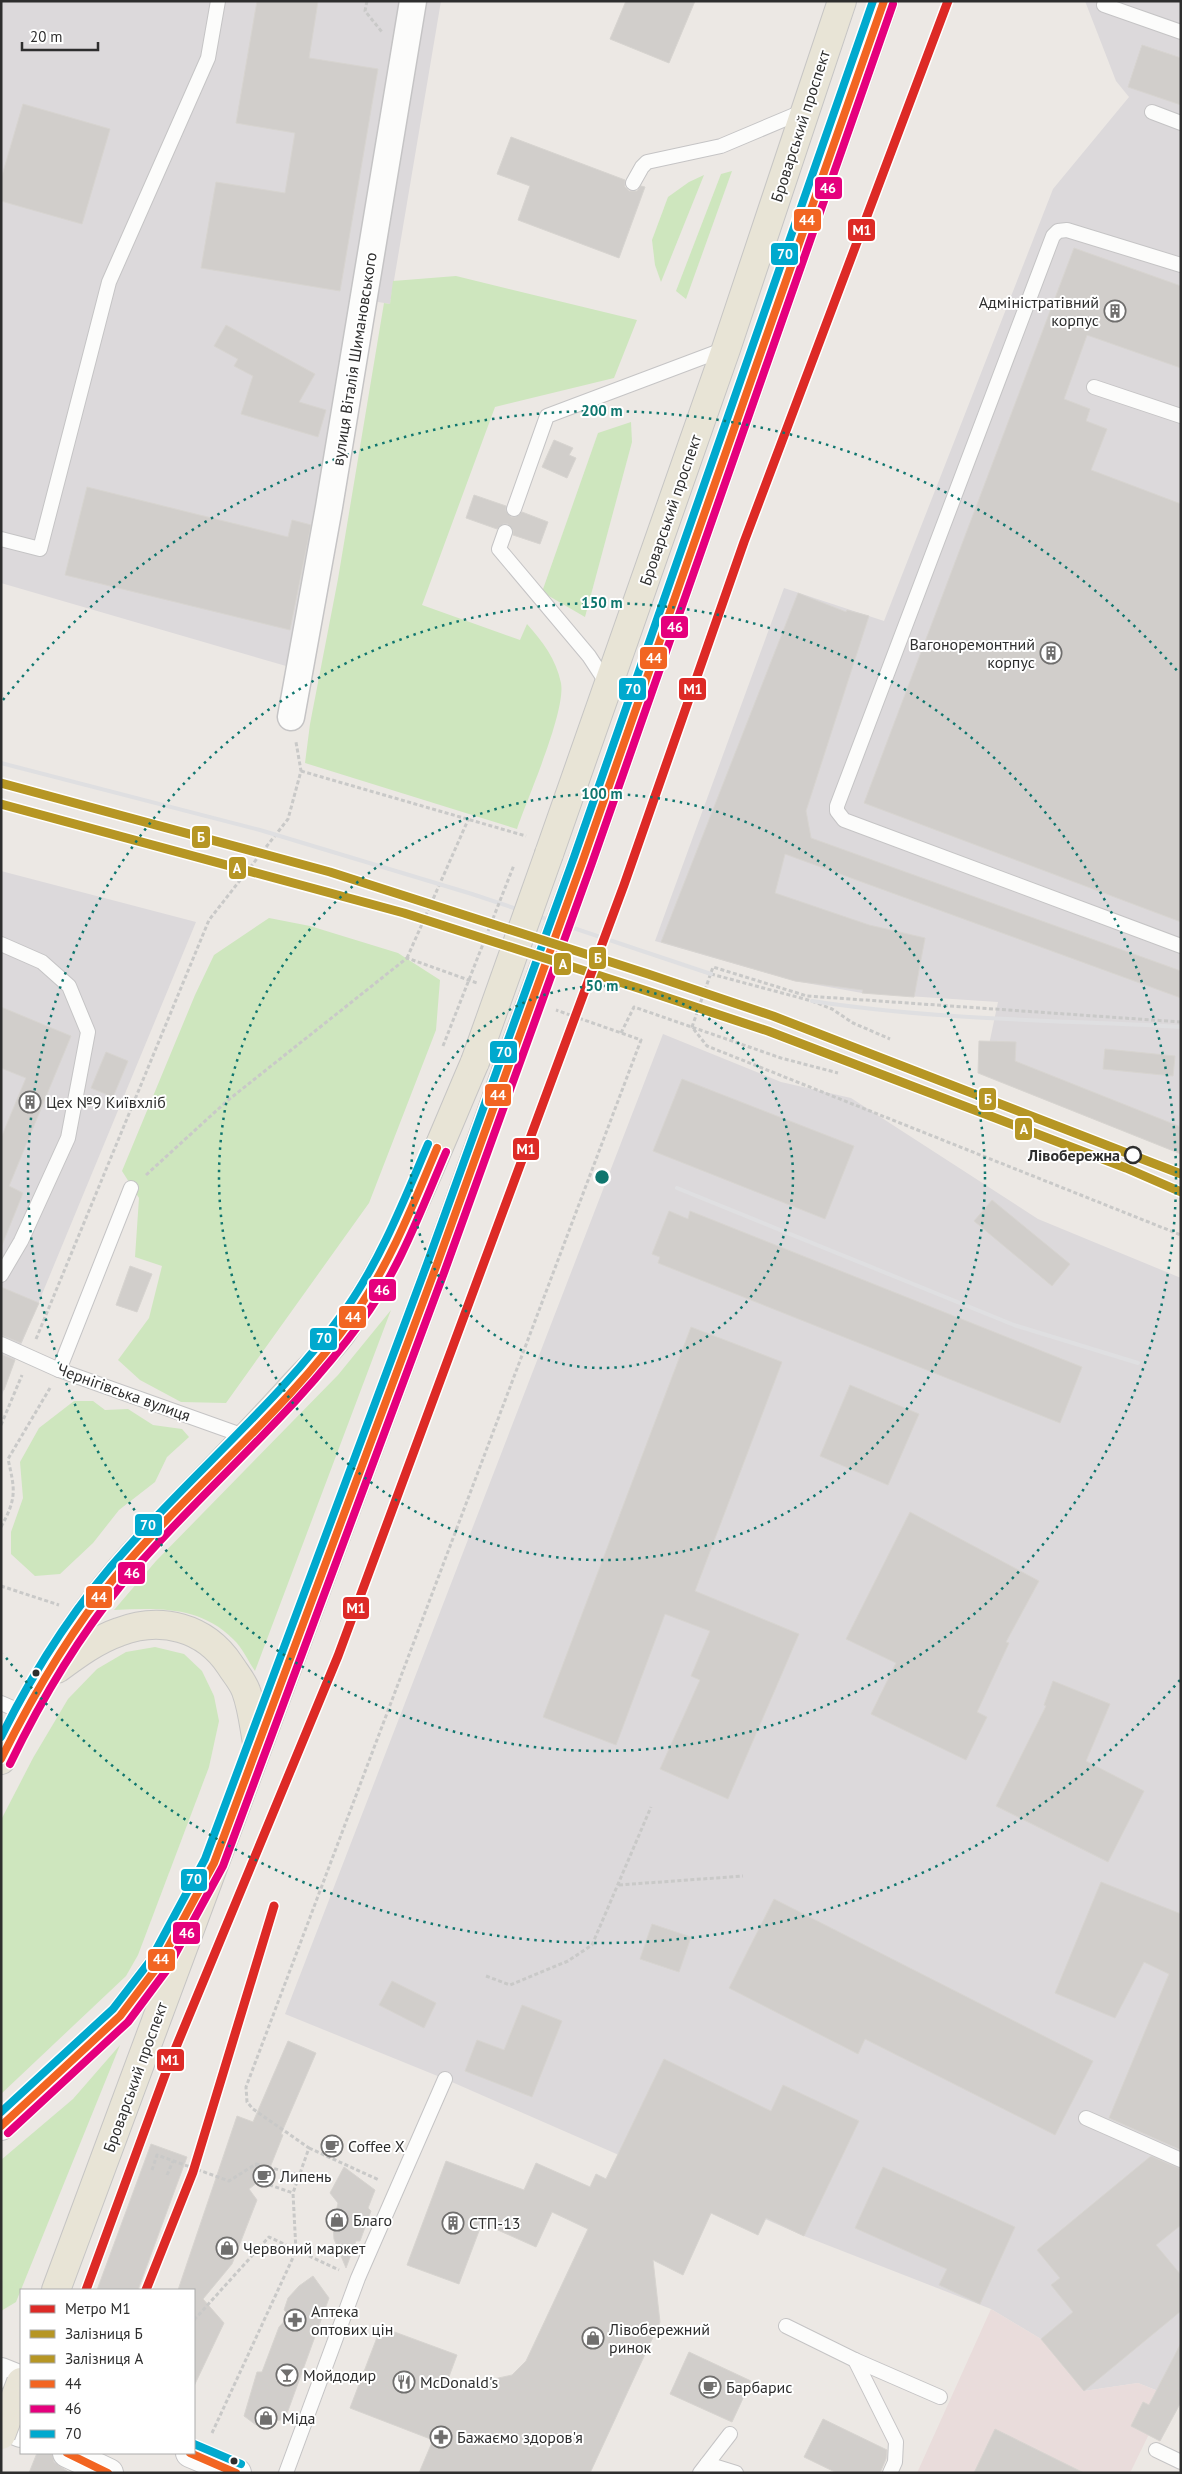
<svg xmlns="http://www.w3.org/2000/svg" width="1182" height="2474" font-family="'PT Sans',sans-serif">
<rect width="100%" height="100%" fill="#ece8e4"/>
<g fill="#dcd9db">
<path d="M1 1H441L390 304 355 298 293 668 1 583Z"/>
<path d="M1085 1H1181V1143L986 1059 998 1002 862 993 795 981 655 941 784 588 884 621 1053 189 1129 97 1116 81Z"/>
<path d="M1 871 196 922 16 1357 1 1398Z"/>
<path d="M663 1034 781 1082 851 1098 1038 1219 1181 1278V2400L1138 2383 1084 2391 1041 2339 991 2309 804 2236 445 2079 285 2014Z"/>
</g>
<path fill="#e9dcdb" d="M991 2309 1041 2339 1084 2391 1138 2383 1168 2395 1130 2473H917Z"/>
<g fill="#cee6be">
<path d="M732 171 686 299 676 291 721 174Z"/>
<path d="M704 175 661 282 655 265 652 240 668 197 689 182Z"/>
<path d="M456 276 637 320 614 378 495 407 422 605 520 640 527 624C543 642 556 659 561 683 566 711 528 797 517 829L305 763 310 724 338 579 384 303 390 304 393 281Z"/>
<path d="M631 422 632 442 585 617 542 592 598 433Z"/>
<path d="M269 918 310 926 398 953 440 980 436 1030 369 1203 226 1403 181 1402 140 1380 118 1360 149 1318 162 1266 135 1257 139 1198 122 1171 195 995 214 955Z"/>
<path d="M391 1310 255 1671C248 1661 242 1647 233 1639 200 1606 158 1608 114 1610L156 1561 338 1375Z"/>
<path d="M74 1401H93L105 1410 128 1409 153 1425 182 1429 189 1437 167 1457 155 1482 119 1510 93 1543 60 1574 35 1576 11 1554V1532L23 1498 20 1462 39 1428Z"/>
<path d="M155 1647 184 1654 202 1671 214 1696 219 1721 209 1767 138 1955 126 1976 1 2094V1820L33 1758 68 1699 97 1669 126 1652Z"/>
<path d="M120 2045 16 2302 1 2311V2160L73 2099Z"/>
</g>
<g fill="#d1cecb" stroke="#d7d4d0">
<path d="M257 1H318L309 58 378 69 340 291 201 268 216 182 285 193 295 133 236 123Z"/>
<path d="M626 1H695L669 63 610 39Z"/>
<path d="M1142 45 1181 58V105L1128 87Z"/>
<path d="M23 104 110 129 82 224 1 201V179Z"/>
<path d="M511 137 625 180V187L629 191H637L641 186 645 187 619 258 518 220 530 186 497 174Z"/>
<path d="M1074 248 1181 286V368L1087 335 1064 399 1090 409 1086 421 1107 429 1091 470 1181 504V922L864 803Z"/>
<path d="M226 325 315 374 299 402 326 410 318 437 241 414 253 376 234 366 238 359 214 346Z"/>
<path d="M554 440 573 448 569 455 576 458 567 478 542 467Z"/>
<path d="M87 487 288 537 292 520 311 525 290 630 65 575Z"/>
<path d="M474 495 506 506V511L511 517H516L522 512 548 522 540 544 513 535V530L508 524H503L497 529 466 518Z"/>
<path d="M798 593 846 612 847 610 869 616 806 811 811 838 1181 971V998L785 854 775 893 869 925 925 938 914 997 862 993 863 990 795 981 661 942Z"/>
<path d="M1 1007 71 1036 9 1186 23 1193 2 1245 1 1138 26 1078 1 1068Z"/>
<path d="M979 1041 1016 1042 1015 1061 1181 1127V1154L978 1073Z"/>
<path d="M1105 1049 1175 1056 1173 1076 1103 1069Z"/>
<path d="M106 1052 128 1061 113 1097 91 1088Z"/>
<path d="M682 1079 854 1146 825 1219 653 1151Z"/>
<path d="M992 1200 1070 1264 1052 1286 974 1221Z"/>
<path d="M669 1211 688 1219 690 1211 1082 1367 1060 1423 658 1263 660 1257 652 1254Z"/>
<path d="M130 1266 152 1274 137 1312 116 1305Z"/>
<path d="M1 1287 39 1303 21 1343 1 1335Z"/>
<path d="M691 1327 782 1362 695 1591 799 1634 728 1799 660 1769 700 1680 691 1676 710 1631 665 1614 616 1745 543 1717Z"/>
<path d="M1 1354 15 1360 4 1390H1Z"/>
<path d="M850 1385 919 1414 888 1485 820 1456Z"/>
<path d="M910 1512 1039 1581 1006 1642 1009 1643 977 1712 987 1717 966 1760 871 1714 896 1663 846 1639Z"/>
<path d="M1053 1681 1110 1704 1086 1761 1144 1791 1108 1862 996 1806 1046 1706 1044 1705Z"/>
<path d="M1101 1882 1181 1914V2150L1109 2118 1169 1974 1144 1962 1115 2018 1055 1993Z"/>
<path d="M774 1899 1093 2061 1055 2135 865 2039 858 2054 729 1988Z"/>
<path d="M652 1924 691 1937 679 1972 640 1959Z"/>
<path d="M392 1981 436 2003 424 2028 379 2005Z"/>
<path d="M522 2005 562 2021 532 2097 465 2071 477 2040 504 2050Z"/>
<path d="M288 2041 316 2053 281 2134 283 2135 267 2175 249 2189 257 2200 232 2264 203 2299 224 2323 194 2386V2290H178L237 2116 253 2122Z"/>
<path d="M664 2059 771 2111 783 2085 859 2121 804 2236 766 2218 758 2235 711 2213 683 2275 653 2260 660 2322 590 2473H419L433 2440 350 2408 381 2327 457 2355 444 2390 512 2375 526 2361 588 2229 552 2212 536 2247 482 2223 459 2284 407 2265 446 2161 524 2190 536 2163 590 2187 596 2174 606 2179Z"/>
<path d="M151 2144 187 2157 138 2290H97Z"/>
<path d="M1151 2156 1181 2169V2225L1156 2245 1181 2275V2311L1084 2391 1041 2339 1073 2312 1051 2285 1060 2278 1037 2250Z"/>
<path d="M344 2167 375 2190 368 2208 371 2211 360 2241H356L346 2268 334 2239 333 2227 338 2203 330 2193Z"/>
<path d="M883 2167 1015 2227 980 2304 939 2285 947 2269 855 2228Z"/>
<path d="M313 2276 329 2298 285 2419 256 2425 244 2416 257 2372H262L279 2327 290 2315 284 2310 288 2298 299 2286Z"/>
<path d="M1181 2343V2402L1160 2441 1131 2426 1143 2402 1149 2405Z"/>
<path d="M689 2352 751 2381 732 2422 670 2394Z"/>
<path d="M823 2419 887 2450 886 2459 880 2473H837L804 2457Z"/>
<path d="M995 2429 1084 2473H974Z"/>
<path d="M37 2453H52L54 2462 70 2473H29Z"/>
</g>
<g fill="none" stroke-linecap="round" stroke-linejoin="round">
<g stroke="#c5c4c5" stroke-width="16">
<g id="service">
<path d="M1104 5 1181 32"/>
<path d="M1152 112 1181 123"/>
<path d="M633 183 642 167 647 162 721 146 804 111"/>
<path d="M1181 265 1067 230 1058 231 1053 236 837 806V811L844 820 1181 946"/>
<path d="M1094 387 1181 416"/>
<path d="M514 509 547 416 725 349"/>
<path d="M505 532 499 549 589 656 608 685"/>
<path d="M1 539 40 549 109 282 208 58 218 1"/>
<path d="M1 944 42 962 69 986 88 1032 68 1138 21 1241 1 1275"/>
<path d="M1 1344 59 1370 247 1437"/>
<path d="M59 1370 131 1188"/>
<path d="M1 1703 24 1713"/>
<path d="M1086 2118 1181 2160"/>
<path d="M786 2326 855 2360 896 2442 895 2462 890 2473"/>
<path d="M855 2360 940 2397"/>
<path d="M1156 2450 1181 2462"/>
<path d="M707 2464 736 2473"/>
<path d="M286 2473 358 2278 445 2079"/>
<path d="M700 2473 730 2434"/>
</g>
</g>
<g stroke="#c5c4c5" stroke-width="29">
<path id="minor" d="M291 717 329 507 413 1"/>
</g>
<g stroke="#c5c4c5" stroke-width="30">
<g id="secondary">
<path d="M1 2126 120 2016 158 1966 187 1915"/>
<path d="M1 2372 21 2380"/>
<path d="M1 2425 21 2433"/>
<path d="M67 2453 109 2473"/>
<path d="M190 2453 237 2473"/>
</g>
</g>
<g stroke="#c6c5c4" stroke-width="30">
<g id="primary">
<path d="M549 854 726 349 842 1"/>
<path d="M583 860 884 1"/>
<path d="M57 1669C76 1655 96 1640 119 1632 161 1616 205 1627 230 1665 235 1673 243 1682 246 1691 252 1707 254 1726 257 1743"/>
<path d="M1 1760C36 1686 80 1613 136 1552 187 1498 239 1446 289 1391 306 1372 326 1354 341 1334 400 1251 435 1154 475 1062"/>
<path d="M56 2290 436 1267 505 1074"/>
</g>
</g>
<g stroke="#c9c9c8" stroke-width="3" stroke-dasharray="4 2.5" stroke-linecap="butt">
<path d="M367 1 365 11 382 32"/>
<path d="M301 771 526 836"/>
<path d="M407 958 468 820"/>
<path d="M711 974 812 1001"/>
<path d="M812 1001 832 1009 853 1023 890 1039"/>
<path d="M1181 1022 807 996 713 967 692 1027 707 1046 1181 1235"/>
<path d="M621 1033 634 1007 781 1058 838 1073"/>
<path d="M146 1175 227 1101 407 958 477 983"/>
<path d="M36 1339 209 920 288 819 301 771 296 742"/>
<path d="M1 1425 22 1375"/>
<path d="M1 1527C17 1498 15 1490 8 1459L50 1388"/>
<path d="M1 1586 59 1605"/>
<path d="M619 1885 743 1876"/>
<path d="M486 1976 510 1985 568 1961 592 1945 651 1807"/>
<path d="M309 2148 379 2180"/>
<path d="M256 2164 264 2183 293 2193"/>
<path d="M152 2170 157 2155 229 2181 256 2164 299 2175"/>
<path d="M167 2175 173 2161"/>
<path d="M194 2320 269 2237 339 2270"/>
<path d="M212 2433 296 2251 293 2193 309 2148 253 2109 247 2102 246 2087 641 1040 556 1010"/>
</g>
<use href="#service" stroke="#fcfcfb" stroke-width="14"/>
<use href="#minor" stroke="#fcfcfb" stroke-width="26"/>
<use href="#secondary" stroke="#fcfcfb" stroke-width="28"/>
<use href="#primary" stroke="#e8e4d6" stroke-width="28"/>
<g stroke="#dfdfe1" stroke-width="4">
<path d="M1 763 260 830 472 894 711 974"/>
<path d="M812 1001C934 1020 1058 1020 1181 1027"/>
<path d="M677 1188 1014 1325 1138 1363"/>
</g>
<g stroke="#c6c5c4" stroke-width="30" stroke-linecap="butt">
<g id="primary-bridge">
<path d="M475 1062 549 854"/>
<path d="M505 1074 583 860"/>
<path d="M1 2435 21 2382"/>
</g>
</g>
<path stroke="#c9c9c8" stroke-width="3" stroke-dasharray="4 2.5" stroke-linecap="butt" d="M443 1046 514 865"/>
<use href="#primary-bridge" stroke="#e8e4d6" stroke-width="28"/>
<g stroke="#fff" stroke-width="11">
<g id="bus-1">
<path d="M1 1759C33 1695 69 1632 116 1576 191 1486 287 1411 354 1315 390 1264 413 1205 437 1148"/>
<path d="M1 2126 120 2016 158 1966 214 1863 436 1267 583 860 884 1"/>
<path d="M67 2453 108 2473"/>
<path d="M190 2453 236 2473"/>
</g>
</g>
<g stroke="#fff" stroke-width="11">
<g id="bus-2">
<path d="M10 1764C41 1700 77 1639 122 1584 198 1493 291 1418 361 1322 399 1271 421 1210 446 1152"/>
<path d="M8 2133 128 2022 166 1971 223 1866 445 1270 592 863 893 4"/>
</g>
</g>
<g stroke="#fff" stroke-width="11">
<g id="bus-3">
<path d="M1 1737C35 1668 77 1603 129 1546 200 1467 284 1396 346 1309 381 1259 404 1200 428 1144"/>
<path d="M1 2112 113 2009 150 1961 205 1859 427 1264 574 857 873 1"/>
<path d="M194 2444 241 2464"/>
</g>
</g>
<use href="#bus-1" stroke="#f26522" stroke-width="8"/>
<use href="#bus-2" stroke="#e5007d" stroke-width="8"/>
<use href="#bus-3" stroke="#00a9ce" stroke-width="8"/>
<g stroke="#fff" stroke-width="12">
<path id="rail-1" d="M1 783 330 872 648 974 773 1016 1181 1174"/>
</g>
<g stroke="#fff" stroke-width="12">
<path id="rail-2" d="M1 804 404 913 641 989 768 1031 1126 1168 1181 1192"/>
</g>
<use href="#rail-1" stroke="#b69624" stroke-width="9"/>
<use href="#rail-2" stroke="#b69624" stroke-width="9"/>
<g stroke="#fff" stroke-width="12">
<g id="metro-1">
<path d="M86 2290 169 2064 338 1656 624 885 744 542 948 1"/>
<path d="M146 2290 193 2172 274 1906"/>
</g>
</g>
<use href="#metro-1" stroke="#dd2a26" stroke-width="9"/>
</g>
<g fill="none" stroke="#0f766e" stroke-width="2.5" stroke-dasharray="2.5 5">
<circle cx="602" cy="1177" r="191"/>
<circle cx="602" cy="1177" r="383"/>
<circle cx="602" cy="1177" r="574"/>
<path d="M1180 1680A766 766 0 0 1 3 1654M3 700A766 766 0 0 1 1180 674"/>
</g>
<defs>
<g id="building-ring" transform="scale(1.125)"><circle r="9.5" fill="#fff" stroke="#706f6e" stroke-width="1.5"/><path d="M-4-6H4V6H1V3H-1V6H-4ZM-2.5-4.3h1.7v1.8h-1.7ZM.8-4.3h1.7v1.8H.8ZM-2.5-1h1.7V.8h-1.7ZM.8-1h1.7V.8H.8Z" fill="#706f6e"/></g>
<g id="cafe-ring" transform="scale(1.125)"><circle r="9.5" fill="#fff" stroke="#706f6e" stroke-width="1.5"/><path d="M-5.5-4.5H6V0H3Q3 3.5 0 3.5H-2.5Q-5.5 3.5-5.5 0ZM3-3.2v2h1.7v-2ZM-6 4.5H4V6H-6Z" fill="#706f6e"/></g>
<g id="shop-ring" transform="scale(1.125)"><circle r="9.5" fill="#fff" stroke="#706f6e" stroke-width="1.5"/><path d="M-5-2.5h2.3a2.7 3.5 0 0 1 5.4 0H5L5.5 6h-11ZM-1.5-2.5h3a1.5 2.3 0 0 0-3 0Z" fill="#706f6e"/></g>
<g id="pharmacy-ring" transform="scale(1.125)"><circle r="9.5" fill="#fff" stroke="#706f6e" stroke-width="1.5"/><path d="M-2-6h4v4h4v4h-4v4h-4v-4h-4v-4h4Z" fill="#706f6e"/></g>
<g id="bar-ring" transform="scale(1.125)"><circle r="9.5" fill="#fff" stroke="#706f6e" stroke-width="1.5"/><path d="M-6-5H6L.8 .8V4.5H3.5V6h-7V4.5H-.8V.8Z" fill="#706f6e"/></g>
<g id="restaurant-ring" transform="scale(1.125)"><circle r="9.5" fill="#fff" stroke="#706f6e" stroke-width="1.5"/><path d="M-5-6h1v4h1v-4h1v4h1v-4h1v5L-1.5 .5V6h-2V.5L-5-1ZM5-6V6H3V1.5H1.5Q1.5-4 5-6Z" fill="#706f6e"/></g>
</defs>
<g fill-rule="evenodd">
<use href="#building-ring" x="1115" y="311"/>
<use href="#building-ring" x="1051" y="653"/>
<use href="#building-ring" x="30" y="1102"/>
<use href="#cafe-ring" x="332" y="2146"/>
<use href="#cafe-ring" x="264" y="2176"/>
<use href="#shop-ring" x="337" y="2220"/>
<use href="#building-ring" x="453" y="2223"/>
<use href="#shop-ring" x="227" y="2248"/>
<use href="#pharmacy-ring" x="295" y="2320"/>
<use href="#shop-ring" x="593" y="2338"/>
<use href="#bar-ring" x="287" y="2375"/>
<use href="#restaurant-ring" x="404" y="2382"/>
<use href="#cafe-ring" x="710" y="2387"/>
<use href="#shop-ring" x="266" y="2418"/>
<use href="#pharmacy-ring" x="441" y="2437"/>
</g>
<circle fill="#fff" stroke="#2e2e2e" stroke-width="2.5" cx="1133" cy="1155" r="8"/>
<g fill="#2e2e2e" stroke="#fff" stroke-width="2">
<circle cx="36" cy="1673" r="4.5"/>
<circle cx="234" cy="2461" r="4.5"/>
</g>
<g text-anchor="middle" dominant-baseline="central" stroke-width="4" stroke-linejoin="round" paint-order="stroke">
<g font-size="16" fill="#2e2e2e" stroke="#fff">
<text transform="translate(800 126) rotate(-72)">Броварський проспект</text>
<text transform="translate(354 359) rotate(-81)">вулиця Віталія Шимановського</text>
<text transform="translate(670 510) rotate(-71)">Броварський проспект</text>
<text transform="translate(124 1392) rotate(20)">Чернігівська вулиця</text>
<text transform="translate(135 2077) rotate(-70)">Броварський проспект</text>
</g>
<g font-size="16" fill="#2e2e2e" stroke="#fff" text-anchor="start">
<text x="1099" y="302" text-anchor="end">Адміністратівний<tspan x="1099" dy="18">корпус</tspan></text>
<text x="1035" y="644" text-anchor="end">Вагоноремонтний<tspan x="1035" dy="18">корпус</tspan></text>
<text x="46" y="1102">Цех №9 Київхліб</text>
<text x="348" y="2146">Coffee X</text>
<text x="280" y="2176">Липень</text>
<text x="353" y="2220">Благо</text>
<text x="469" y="2223">СТП-13</text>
<text x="243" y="2248">Червоний маркет</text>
<text x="311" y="2311">Аптека<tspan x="311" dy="18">оптових цін</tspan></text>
<text x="609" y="2329">Лівобережний<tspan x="609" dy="18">ринок</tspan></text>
<text x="303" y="2375">Мойдодир</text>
<text x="420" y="2382">McDonald's</text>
<text x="726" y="2387">Барбарис</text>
<text x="282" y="2418">Міда</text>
<text x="457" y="2437">Бажаємо здоров'я</text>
</g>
<g font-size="16" font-weight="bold" fill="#2e2e2e" stroke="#fff" text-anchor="end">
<text x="1120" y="1155">Лівобережна</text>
</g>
</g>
<circle cx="602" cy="1177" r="8" fill="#0f766e" stroke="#fff" stroke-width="2.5"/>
<g font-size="15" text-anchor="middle" font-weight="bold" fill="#0f766e" stroke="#fff" stroke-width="4" stroke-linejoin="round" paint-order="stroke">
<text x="602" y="416">200 m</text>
<text x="602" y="608">150 m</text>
<text x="602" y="799">100 m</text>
<text x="602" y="991">50 m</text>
</g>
<g stroke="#fff" stroke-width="2">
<rect x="814" y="176" width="29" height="24" rx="5" fill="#e5007d"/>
<rect x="793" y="208" width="29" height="24" rx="5" fill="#f26522"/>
<rect x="847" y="218" width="29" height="24" rx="5" fill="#dd2a26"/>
<rect x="770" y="242" width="29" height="24" rx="5" fill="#00a9ce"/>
<rect x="660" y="615" width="29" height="24" rx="5" fill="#e5007d"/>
<rect x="639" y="646" width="29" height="24" rx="5" fill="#f26522"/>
<rect x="618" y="677" width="29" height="24" rx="5" fill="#00a9ce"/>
<rect x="678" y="677" width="29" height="24" rx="5" fill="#dd2a26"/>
<rect x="191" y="825" width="20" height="24" rx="5" fill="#b69624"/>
<rect x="228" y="856" width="19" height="24" rx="5" fill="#b69624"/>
<rect x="588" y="946" width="19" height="24" rx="5" fill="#b69624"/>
<rect x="553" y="952" width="19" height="24" rx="5" fill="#b69624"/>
<rect x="489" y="1040" width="29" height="24" rx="5" fill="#00a9ce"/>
<rect x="484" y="1083" width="28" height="24" rx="5" fill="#f26522"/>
<rect x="978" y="1087" width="19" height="24" rx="5" fill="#b69624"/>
<rect x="1014" y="1117" width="19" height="24" rx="5" fill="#b69624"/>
<rect x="512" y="1137" width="28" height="24" rx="5" fill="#dd2a26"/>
<rect x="368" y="1278" width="29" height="24" rx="5" fill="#e5007d"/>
<rect x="338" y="1305" width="29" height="24" rx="5" fill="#f26522"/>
<rect x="309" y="1327" width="29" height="24" rx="5" fill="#00a9ce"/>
<rect x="134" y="1513" width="29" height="24" rx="5" fill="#00a9ce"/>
<rect x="117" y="1561" width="29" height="24" rx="5" fill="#e5007d"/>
<rect x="85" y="1585" width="28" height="24" rx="5" fill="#f26522"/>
<rect x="342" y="1596" width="28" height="24" rx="5" fill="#dd2a26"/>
<rect x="180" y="1868" width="28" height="24" rx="5" fill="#00a9ce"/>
<rect x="172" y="1921" width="29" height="24" rx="5" fill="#e5007d"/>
<rect x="147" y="1948" width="29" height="24" rx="5" fill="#f26522"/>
<rect x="156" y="2048" width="29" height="24" rx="5" fill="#dd2a26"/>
</g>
<g font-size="14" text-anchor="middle" font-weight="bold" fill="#fff">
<text x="828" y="193">46</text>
<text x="807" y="225">44</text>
<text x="862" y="235">M1</text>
<text x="785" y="259">70</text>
<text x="675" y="632">46</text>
<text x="654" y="663">44</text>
<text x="633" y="694">70</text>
<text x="693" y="694">M1</text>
<text x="201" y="842">Б</text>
<text x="237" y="873">A</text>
<text x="598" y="963">Б</text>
<text x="563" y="969">A</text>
<text x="504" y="1057">70</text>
<text x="498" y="1100">44</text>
<text x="988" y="1104">Б</text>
<text x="1024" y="1134">A</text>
<text x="526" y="1154">M1</text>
<text x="382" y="1295">46</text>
<text x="353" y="1322">44</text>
<text x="324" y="1343">70</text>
<text x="148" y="1530">70</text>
<text x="132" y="1578">46</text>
<text x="99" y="1602">44</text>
<text x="356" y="1613">M1</text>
<text x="194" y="1884">70</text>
<text x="187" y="1938">46</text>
<text x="161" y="1964">44</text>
<text x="170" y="2065">M1</text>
</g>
<rect width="1182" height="2474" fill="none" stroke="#2e2e2e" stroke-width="5"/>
<rect x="20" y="2289" width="175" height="165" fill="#ffffff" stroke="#ababab"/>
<rect x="30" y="2305" width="25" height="8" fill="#dd2a26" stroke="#ababab"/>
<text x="65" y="2314" font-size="15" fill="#2e2e2e">Метро M1</text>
<rect x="30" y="2330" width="25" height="8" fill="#b69624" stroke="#ababab"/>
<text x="65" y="2339" font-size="15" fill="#2e2e2e">Залізниця Б</text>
<rect x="30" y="2355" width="25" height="8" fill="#b69624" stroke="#ababab"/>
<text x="65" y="2364" font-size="15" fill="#2e2e2e">Залізниця A</text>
<rect x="30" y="2380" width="25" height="8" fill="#f26522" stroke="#ababab"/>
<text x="65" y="2389" font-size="15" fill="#2e2e2e">44</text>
<rect x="30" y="2405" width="25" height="8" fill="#e5007d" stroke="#ababab"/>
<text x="65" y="2414" font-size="15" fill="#2e2e2e">46</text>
<rect x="30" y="2430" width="25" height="8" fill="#00a9ce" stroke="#ababab"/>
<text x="65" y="2439" font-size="15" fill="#2e2e2e">70</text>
<path d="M22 42v8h76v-8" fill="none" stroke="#2e2e2e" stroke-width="2.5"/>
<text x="30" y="42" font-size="15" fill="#2e2e2e" stroke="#ffffff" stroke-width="4" paint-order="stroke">20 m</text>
</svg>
